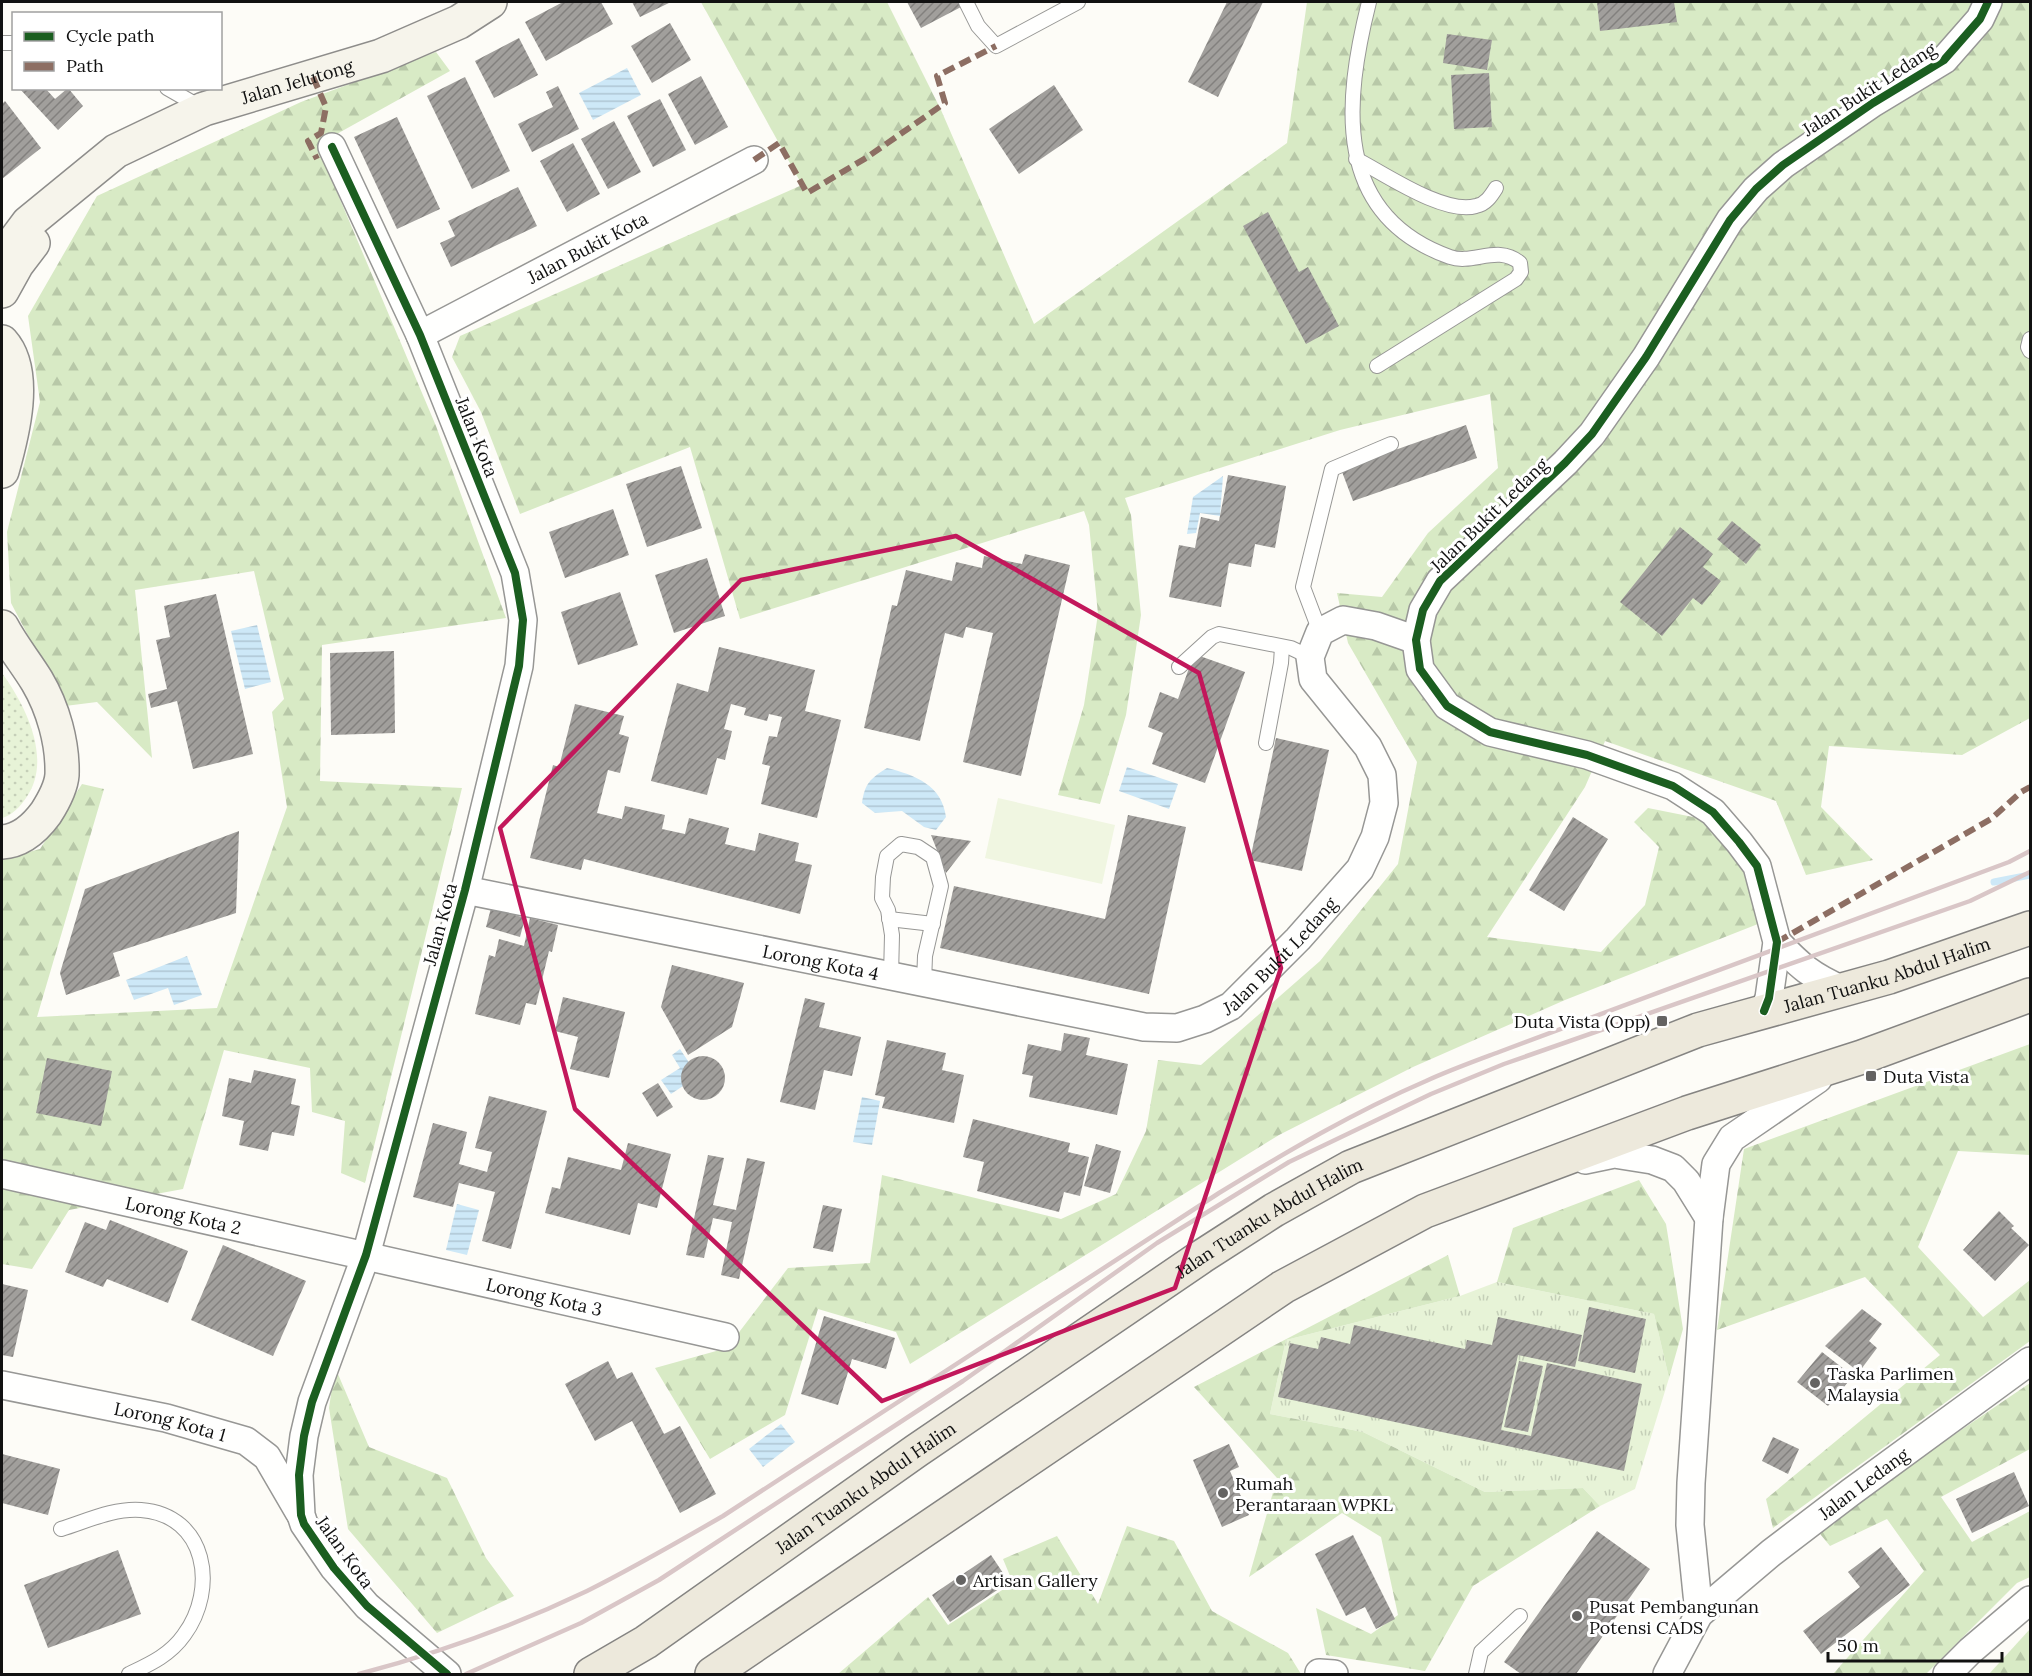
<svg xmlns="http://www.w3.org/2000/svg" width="2032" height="1676" font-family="Lora,serif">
<defs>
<pattern id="grass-tufts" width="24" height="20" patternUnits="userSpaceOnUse" patternTransform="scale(1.5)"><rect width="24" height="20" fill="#e7f3d7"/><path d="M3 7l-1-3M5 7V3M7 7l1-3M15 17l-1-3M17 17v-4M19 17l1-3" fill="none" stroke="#c5cfb8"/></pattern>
<pattern id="forest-firs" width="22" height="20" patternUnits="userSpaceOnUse" patternTransform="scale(1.5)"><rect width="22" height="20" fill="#d8eac5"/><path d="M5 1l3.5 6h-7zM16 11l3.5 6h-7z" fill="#b8c8a8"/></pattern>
<pattern id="park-dots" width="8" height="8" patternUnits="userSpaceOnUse" patternTransform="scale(1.5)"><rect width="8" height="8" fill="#e7f3d7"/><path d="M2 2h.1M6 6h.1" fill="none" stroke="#c5cfb8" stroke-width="1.8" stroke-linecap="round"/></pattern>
<pattern id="water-rules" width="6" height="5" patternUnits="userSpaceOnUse" patternTransform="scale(1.5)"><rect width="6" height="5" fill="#cde8f7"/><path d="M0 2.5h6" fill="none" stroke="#afc6d3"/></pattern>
<pattern id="building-hatch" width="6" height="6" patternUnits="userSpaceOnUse" patternTransform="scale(1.5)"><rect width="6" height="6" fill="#a19f9c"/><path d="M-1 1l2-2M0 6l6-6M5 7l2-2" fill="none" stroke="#82807e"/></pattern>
</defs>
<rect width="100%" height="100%" fill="#fdfcf7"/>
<path fill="url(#grass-tufts)" d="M1497 1282 1654 1314 1669 1378 1635 1489 1600 1506 1583 1488 1485 1492 1363 1432 1270 1414 1286 1340 1460 1296Z"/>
<g fill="url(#forest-firs)">
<path d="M701 2H887L941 110 1034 324 1287 143 1307 2H2030V718L1962 755 1829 746 1821 807 1873 860 1806 875 1776 801 1605 741 1585 787 1487 937 1601 952 1645 905 1659 847 1634 822 1648 808 1698 818 1737 855 1763 922 1565 1000 1413 1067 1279 1135 910 1364 896 1332 818 1309 785 1415 710 1459 655 1368 727 1348 788 1268 870 1263 882 1175 1061 1219 1116 1194 1146 1131 1158 1060 1201 1065 1320 961 1398 864 1417 762 1348 643 1337 593 1382 597 1428 533 1498 468 1490 394 1340 430 1125 498 1131 515 1141 615 1126 715 1100 804 1058 795 1084 705 1098 614 1089 525 1084 511 740 619 690 447 520 514 481 412 452 357 460 336 802 185Z"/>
<path d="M436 52 450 71 317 145 436 426 506 618 322 645 320 781 462 788 365 1183 341 1173 345 1121 312 1112 310 1068 224 1050 183 1189 69 1210 32 1269 2 1264V859L40 849 82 784 104 789 37 1017 217 1008 287 807 272 712 284 699 254 571 135 590 152 758 97 702 65 706 11 603 7 532 40 402 28 316 97 196 301 102Z"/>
<path d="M2030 1044V1155L1958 1151 1918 1247 1983 1317 2030 1280V1341L1773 1528 1766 1499 1940 1355 1865 1277 1717 1330 1744 1149Z"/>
<path d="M1639 1180 1666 1224 1683 1329 1669 1378 1654 1314 1497 1282 1513 1228Z"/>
<path d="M1448 1255 1460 1296 1286 1340 1270 1414 1363 1432 1485 1492 1583 1488 1600 1506 1473 1586 1425 1671 1326 1655 1316 1608 1371 1634 1398 1615 1381 1537 1342 1513 1249 1577 1277 1478 1194 1387Z"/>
<path d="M335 1367 369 1447 447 1478 486 1558 514 1596 437 1633 348 1529 329 1408Z"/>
<path d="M2030 1383V1449L1941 1497 1972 1542 2030 1511V1577L2017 1583 1926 1674H1833L1924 1571 1887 1519 1830 1546 1816 1529Z"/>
<path d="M1127 1526 1174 1541 1212 1611 1288 1653 1301 1674H838L928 1597 948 1625 1013 1583 1003 1559 1057 1536 1098 1604Z"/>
<path d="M2030 1629V1674H1989Z"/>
</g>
<path fill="url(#park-dots)" d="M2 673C26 706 53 760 26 798 20 807 12 815 2 818Z"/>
<path fill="#f0f6e1" d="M998 798 1115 825 1102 884 985 858Z"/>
<g fill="url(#water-rules)">
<path d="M627 68 641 95 593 120 579 93Z"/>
<path d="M1223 476 1220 516 1200 513 1196 533 1187 534 1193 497Z"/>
<path d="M257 625 271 682 245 689 231 631Z"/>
<path d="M1127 767 1178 784 1169 809 1119 791Z"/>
<path d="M887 768C915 775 942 785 946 817L936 830 924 827 902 811 875 813 862 803C865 783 870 779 887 768Z"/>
<path d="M187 956 202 995 174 1005 168 988 134 1000 126 980Z"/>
<path d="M680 1049 698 1076 671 1094 661 1080 680 1068 672 1055Z"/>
<path d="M862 1097 880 1101 872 1145 853 1142Z"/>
<path d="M457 1204 479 1210 467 1255 446 1250Z"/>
<path d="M781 1424 795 1442 763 1467 749 1449Z"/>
</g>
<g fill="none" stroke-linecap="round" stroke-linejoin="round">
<path stroke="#cde8f7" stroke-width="7" d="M1994 882 2030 875"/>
</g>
<g fill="url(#building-hatch)">
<path d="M563 2H601L613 24 546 61 525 22Z"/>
<path d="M632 2H671L640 17Z"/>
<path d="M907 2H958L961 7 921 28Z"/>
<path d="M1227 2H1263L1218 97 1188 82Z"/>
<path d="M1597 2H1674L1677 22 1600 31Z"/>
<path d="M670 23 691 60 652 83 631 46Z"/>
<path d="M1447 34 1492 40 1487 70 1443 63Z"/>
<path d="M519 38 538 75 494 98 475 61Z"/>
<path d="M1489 73 1492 127 1454 129 1451 75Z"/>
<path d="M701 76 728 127 695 145 668 94Z"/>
<path d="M465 77 510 171 472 189 427 96Z"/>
<path d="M1054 85 1083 130 1019 174 989 129Z"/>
<path d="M558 86 579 129 532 152 518 124 553 107 546 92Z"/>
<path d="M19 88H45L55 99 68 88 83 106 58 130Z"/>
<path d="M660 99 686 150 653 167 627 116Z"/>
<path d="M5 101 41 148 2 179V104Z"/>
<path d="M397 117 440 209 397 229 354 137Z"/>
<path d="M614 121 641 172 608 189 581 139Z"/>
<path d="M573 143 600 194 567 212 540 161Z"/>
<path d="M518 187 537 226 451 267 440 243 455 236 448 221Z"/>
<path d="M1268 212 1299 272 1308 267 1339 326 1306 344 1243 226Z"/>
<path d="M1466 425 1477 458 1353 501 1341 469Z"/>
<path d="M681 466 702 528 647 547 626 484Z"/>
<path d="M1228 475 1286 486 1275 548 1255 544 1251 567 1229 563 1221 607 1169 597 1179 545 1195 548 1201 517 1219 521Z"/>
<path d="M613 509 629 555 565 578 549 532Z"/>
<path d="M1732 521 1761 545 1746 564 1717 539Z"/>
<path d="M1680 527 1713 554 1703 567 1721 581 1702 605 1693 598 1662 636 1620 602Z"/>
<path d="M1025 554 1070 565 1021 776 963 762 993 633 966 627 963 638 945 633 920 741 864 728 892 605 897 606 906 570 952 581 956 562 982 568 984 556 1022 564Z"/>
<path d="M707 558 725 616 674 633 655 575Z"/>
<path d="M620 592 638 645 578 665 561 612Z"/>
<path d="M216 594 253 754 193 769 177 701 151 708 148 694 167 689 156 640 170 637 164 606Z"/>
<path d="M719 647 815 670 805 711 841 720 817 818 761 804 770 766 762 764 769 736 777 737 782 717 769 714 767 721 744 715 746 708 731 704 724 729 732 731 725 760 717 758 707 795 651 781 677 683 708 692Z"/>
<path d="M394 651 395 733 331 735 330 653Z"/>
<path d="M1194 654 1245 672 1205 783 1152 764 1163 733 1148 727 1160 692 1178 699Z"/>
<path d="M575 704 624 716 619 734 629 737 620 773 608 770 597 813 622 819 625 806 665 815 662 829 685 834 689 818 729 828 725 844 755 851 759 833 799 843 795 861 812 865 800 914 584 859 581 870 530 858 553 765 559 767Z"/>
<path d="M1276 738 1329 750 1302 871 1250 860Z"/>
<path d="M1128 815 1186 827 1149 994 940 948 954 886 1105 919Z"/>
<path d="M1573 817 1608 839 1564 911 1529 890Z"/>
<path d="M239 831 236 913 113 953 120 976 66 995 60 973 85 889Z"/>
<path d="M931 835 971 841 946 873Z"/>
<path d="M491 908 525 918 520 937 486 927Z"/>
<path d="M530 918 558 925 552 952 549 951 536 1005 526 1003 520 1025 475 1014 489 955 495 957 499 939 524 946Z"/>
<path d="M672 965 744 983 732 1027 688 1055 661 1007Z"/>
<path d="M563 997 625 1012 609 1078 570 1069 578 1037 555 1031Z"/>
<path d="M805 998 825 1003 819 1027 861 1037 852 1076 824 1070 815 1110 780 1102Z"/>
<path d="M1064 1033 1090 1038 1086 1055 1128 1064 1117 1115 1029 1097 1033 1076 1022 1074 1028 1044 1061 1051Z"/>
<path d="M887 1040 946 1053 942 1070 964 1075 954 1123 882 1108 885 1097 875 1095Z"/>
<circle cx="703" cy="1078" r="22"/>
<path d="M47 1058 112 1071 101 1126 36 1113Z"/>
<path d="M254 1070 296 1079 291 1104 300 1106 294 1136 272 1132 268 1151 239 1145 244 1121 222 1116 229 1078 251 1083Z"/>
<path d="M658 1083 673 1107 657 1117 642 1093Z"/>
<path d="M489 1096 547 1111 511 1249 482 1241 495 1192 459 1183 453 1207 413 1197 433 1123 467 1132 459 1164 487 1172 492 1152 475 1148Z"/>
<path d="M973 1119 1070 1143 1068 1152 1089 1157 1080 1196 1064 1192 1059 1212 977 1191 984 1162 963 1157Z"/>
<path d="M628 1143 671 1154 657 1208 638 1203 630 1235 545 1213 552 1187 560 1189 568 1157 621 1170Z"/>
<path d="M1096 1144 1121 1151 1110 1193 1084 1186Z"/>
<path d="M708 1155 724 1158 713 1205 736 1210 747 1158 765 1162 739 1279 721 1275 732 1222 713 1218 704 1258 686 1255Z"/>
<path d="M823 1205 842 1209 833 1252 813 1248Z"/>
<path d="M1999 1211 2014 1226 2011 1228 2029 1245 1995 1281 1963 1250Z"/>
<path d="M110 1220 188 1251 168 1303 107 1279 103 1287 65 1272 85 1222 106 1230Z"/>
<path d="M223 1245 306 1281 273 1356 191 1320Z"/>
<path d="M2 1284 28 1290 13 1357 2 1355Z"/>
<path d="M1589 1307 1646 1319 1635 1373 1578 1361Z"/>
<path d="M1862 1309 1882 1324 1869 1341 1877 1348 1859 1372 1825 1346Z"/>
<path d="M824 1316 895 1338 886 1369 852 1359 838 1405 801 1394Z"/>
<path d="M1498 1317 1582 1335 1575 1367 1518 1355 1501 1430 1531 1436 1547 1363 1642 1384 1624 1471 1278 1397 1290 1343 1318 1349 1321 1337 1350 1344 1354 1325 1465 1349 1467 1340 1492 1345Z"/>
<path d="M1822 1352 1853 1376 1828 1406 1797 1382Z"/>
<path d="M608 1361 617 1379 632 1372 664 1434 680 1426 716 1494 680 1513 632 1421 595 1441 565 1384Z"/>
<path d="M1519 1361 1543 1366 1528 1432 1504 1427Z"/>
<path d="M1773 1437 1799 1449 1788 1474 1762 1461Z"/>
<path d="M1229 1444 1239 1467 1230 1471 1249 1515 1222 1527 1193 1460Z"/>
<path d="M2 1454 60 1469 48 1515 2 1503Z"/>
<path d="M2014 1472 2029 1506 1972 1533 1956 1499Z"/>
<path d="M1597 1531 1650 1569 1576 1674H1521L1504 1662Z"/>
<path d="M1353 1535 1395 1619 1376 1629 1365 1607 1346 1616 1315 1554Z"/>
<path d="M1881 1547 1910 1585 1821 1654 1803 1631 1860 1587 1848 1572Z"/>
<path d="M118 1550 141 1614 48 1648 24 1585Z"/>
<path d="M991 1555 1009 1582 950 1622 932 1595Z"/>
</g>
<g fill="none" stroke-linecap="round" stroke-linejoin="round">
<g stroke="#979795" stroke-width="16">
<g id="lane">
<path d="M966 2 978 26 996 46 1078 2"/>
<path d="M1369 2C1344 102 1332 215 1450 257 1473 265 1498 244 1520 263L1521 272 1516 279 1377 366"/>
<path d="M2 43H14"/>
<path d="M167 88 202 108"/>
<path d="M1356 159C1385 174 1444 215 1476 206 1486 204 1491 196 1496 188"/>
<path d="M2030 339 2028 347 2030 351"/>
<path d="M1320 632 1303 587 1332 469 1391 444"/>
<path d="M1179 667 1212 637 1219 634 1291 648 1310 657"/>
<path d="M1266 743 1281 663 1282 647"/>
<path d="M889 919 933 924"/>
<path d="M891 976 892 935 888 910 882 898 883 877 887 856 901 844 918 847 933 857 941 886 925 956 924 983"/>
<path d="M61 1529C87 1521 113 1508 141 1510 207 1515 218 1589 184 1635 170 1655 150 1664 129 1674"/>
<path d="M1476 1674 1481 1652 1520 1616"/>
</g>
</g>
<g stroke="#979795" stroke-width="30">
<g id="street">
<path d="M332 147 420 335 515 573 523 620 519 666 465 890 366 1255 312 1402 304 1436 299 1475 301 1515 304 1524 334 1568 367 1606 447 1674"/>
<path id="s1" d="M420 335 754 160"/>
<path id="s2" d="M465 890 1144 1027 1177 1028 1205 1019 1231 1006 1298 939 1360 869 1375 837 1384 803 1382 775 1368 747 1313 679 1310 657 1320 632 1343 620 1376 626 1416 640"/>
<path d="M1777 942C1800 966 1811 976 1843 990"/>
<path d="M1764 1011 1769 998 1777 942 1757 866 1739 842 1713 812 1673 786 1587 755 1490 732 1447 706 1420 669 1416 640 1423 610 1440 581 1565 463 1592 434 1646 357 1730 220 1756 189 1783 165 1873 103 1944 60 1980 19 1988 2"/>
<path d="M1585 1160 1614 1154 1652 1160 1673 1168 1686 1181 1709 1218"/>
<path id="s3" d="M2 1174 725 1337"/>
<path id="s4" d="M2 1385 166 1418 246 1441 267 1457 299 1512"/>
<path d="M1699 1614 1690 1525 1691 1483 1709 1218 1716 1164 1732 1138 1818 1079"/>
<path d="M1319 1673 1334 1674"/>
<path id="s5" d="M1667 1674 1699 1614 1771 1553 1851 1492 2030 1361"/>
<path d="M1947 1674 1970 1651 2030 1600"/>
</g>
</g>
<g stroke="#8e8d8b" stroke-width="36">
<g id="secondary">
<path id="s6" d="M2 258 28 223 116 151 204 109 381 56 459 22 490 2"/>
<path d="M2 291 17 264 33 243"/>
<path d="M2 342C29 372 12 436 2 471"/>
<path d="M2 627C12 646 26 663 37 681 53 708 63 743 62 775 61 788 53 802 46 813 35 828 20 841 2 842"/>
</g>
</g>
<g stroke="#858482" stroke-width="36">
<g id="primary">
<path id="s7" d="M591 1674 646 1642 916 1451 1201 1257 1274 1210 1351 1167 1698 1030 1889 977 2030 928"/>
<path d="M712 1674 1283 1287 1425 1211 1687 1113 1862 1057 2030 995"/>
</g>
</g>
<use href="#lane" stroke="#fffffe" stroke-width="14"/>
<use href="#street" stroke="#fffffe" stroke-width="27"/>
<use href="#secondary" stroke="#f6f4eb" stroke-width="33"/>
<use href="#primary" stroke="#ede9dc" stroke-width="33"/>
<g stroke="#d9c6c7" stroke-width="4.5">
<path d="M359 1674C435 1654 516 1625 587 1591 633 1568 678 1542 723 1516L1219 1193C1286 1152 1354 1112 1426 1081 1450 1070 1475 1061 1499 1052L2009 862 2030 851"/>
<path d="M466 1674 581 1623 659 1580 963 1381 1157 1243 1289 1162 1431 1094 1504 1064 1970 901 2030 872"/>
</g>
<g stroke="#8d6e63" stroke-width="6" stroke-dasharray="12 6" stroke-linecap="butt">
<path d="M313 77 326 107 321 133 308 141 317 159"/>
<path d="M754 160 779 143 807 193 866 158 945 103 937 76 996 46"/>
<path d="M1777 942 1991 819 2021 792 2030 787"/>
</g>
<g stroke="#fff" stroke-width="11">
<g id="cycleway">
<path d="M332 147 420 335 515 573 523 620 519 666 465 890 366 1255 312 1402 304 1436 299 1475 301 1515 304 1524 334 1568 367 1606 447 1674"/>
<path d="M1764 1011 1769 998 1777 942 1757 866 1739 842 1713 812 1673 786 1587 755 1490 732 1447 706 1420 669 1416 640 1423 610 1440 581 1565 463 1592 434 1646 357 1730 220 1756 189 1783 165 1873 103 1944 60 1980 19 1988 2"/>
</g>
</g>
<use href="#cycleway" stroke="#1b5e20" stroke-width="8"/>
</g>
<path fill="none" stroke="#c2185b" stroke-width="4.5" stroke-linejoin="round" d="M956 536 1199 673 1281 968 1175 1288 882 1401 575 1109 500 828 741 580Z"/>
<g fill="#646362" stroke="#fff" stroke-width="2">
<rect x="1656" y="1015" width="12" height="12" rx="3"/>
<rect x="1865" y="1070" width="12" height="12" rx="3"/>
<circle cx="1815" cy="1383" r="6"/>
<circle cx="1223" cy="1493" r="6"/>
<circle cx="961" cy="1580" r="6"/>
<circle cx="1577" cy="1616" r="6"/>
</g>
<g text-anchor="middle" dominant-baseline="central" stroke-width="6" stroke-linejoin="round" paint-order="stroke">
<g font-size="18" fill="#111" stroke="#fff">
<text stroke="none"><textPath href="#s6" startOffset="352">Jalan Jelutong</textPath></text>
<text transform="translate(1869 89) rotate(-33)">Jalan Bukit Ledang</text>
<text stroke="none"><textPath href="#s1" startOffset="189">Jalan Bukit Kota</textPath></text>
<text transform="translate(477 437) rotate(68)">Jalan Kota</text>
<text transform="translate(1489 515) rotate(-44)">Jalan Bukit Ledang</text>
<text transform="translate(440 924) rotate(-75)">Jalan Kota</text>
<text stroke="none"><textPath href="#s2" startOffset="854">Jalan Bukit Ledang</textPath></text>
<text stroke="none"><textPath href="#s2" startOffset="363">Lorong Kota 4</textPath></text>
<text stroke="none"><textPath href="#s7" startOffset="1484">Jalan Tuanku Abdul Halim</textPath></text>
<text stroke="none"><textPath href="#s3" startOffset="186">Lorong Kota 2</textPath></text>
<text stroke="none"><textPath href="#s7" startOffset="818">Jalan Tuanku Abdul Halim</textPath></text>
<text stroke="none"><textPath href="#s3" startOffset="556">Lorong Kota 3</textPath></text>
<text stroke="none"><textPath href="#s4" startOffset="172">Lorong Kota 1</textPath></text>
<text stroke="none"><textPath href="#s5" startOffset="278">Jalan Ledang</textPath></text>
<text stroke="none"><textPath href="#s7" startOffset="332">Jalan Tuanku Abdul Halim</textPath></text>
<text transform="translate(345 1552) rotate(54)">Jalan Kota</text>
</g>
<g font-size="18" fill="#111" stroke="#fff" text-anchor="start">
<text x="1650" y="1021" text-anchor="end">Duta Vista (Opp)</text>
<text x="1883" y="1076">Duta Vista</text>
<text x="1827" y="1373">Taska Parlimen<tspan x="1827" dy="21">Malaysia</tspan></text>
<text x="1235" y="1483">Rumah<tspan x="1235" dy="21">Perantaraan WPKL</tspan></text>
<text x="973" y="1580">Artisan Gallery</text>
<text x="1589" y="1606">Pusat Pembangunan<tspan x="1589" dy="21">Potensi CADS</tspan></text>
</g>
</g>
<rect width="2032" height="1676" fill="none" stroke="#111111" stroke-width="6"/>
<rect x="12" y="12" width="210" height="78" fill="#ffffff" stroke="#a0a0a0" stroke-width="1.5"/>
<rect x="24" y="32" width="30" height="9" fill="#1b5e20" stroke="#a0a0a0" stroke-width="1.5"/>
<text x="66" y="42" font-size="18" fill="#111111">Cycle path</text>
<rect x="24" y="62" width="30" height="9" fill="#8d6e63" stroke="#a0a0a0" stroke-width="1.5"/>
<text x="66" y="72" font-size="18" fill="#111111">Path</text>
<path d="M1828 1652v9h174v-9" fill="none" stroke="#111111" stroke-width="3"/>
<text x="1837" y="1652" font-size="18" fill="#111111" stroke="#ffffff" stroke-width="4.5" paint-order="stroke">50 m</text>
</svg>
